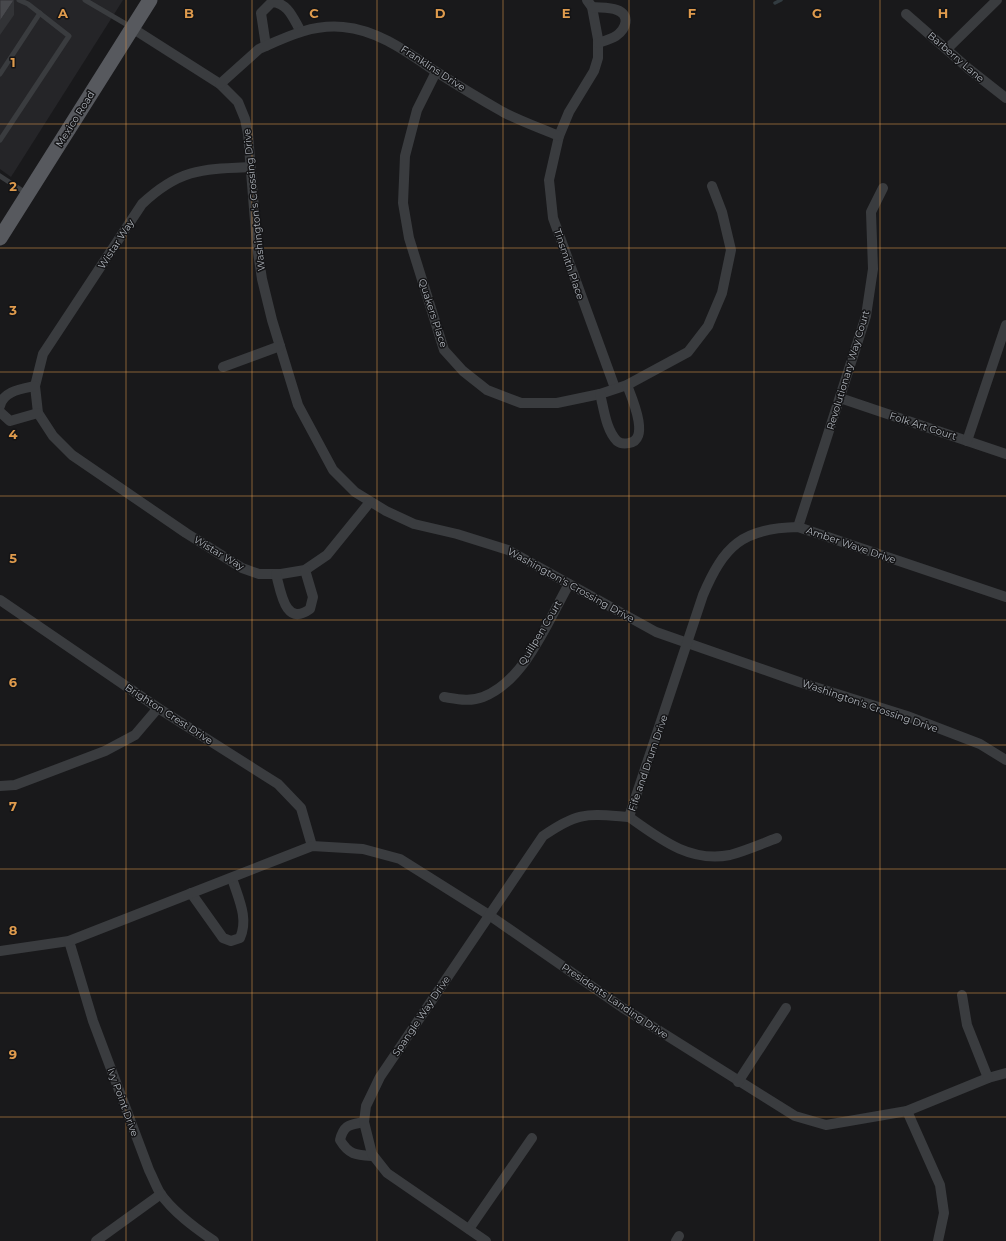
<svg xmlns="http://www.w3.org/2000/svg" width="1006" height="1241" font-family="Montserrat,sans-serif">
<rect width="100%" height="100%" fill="#19191b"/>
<path fill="#252528" d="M0 0H123L11 177 0 169Z"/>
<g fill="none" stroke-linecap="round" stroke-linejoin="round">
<path stroke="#323b40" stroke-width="3.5" d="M775 3 781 0"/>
<g stroke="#3a3c3f" stroke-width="5">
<path d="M85 0 131 27"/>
<path d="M0 74 40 13"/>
<path d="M0 140 69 36 28 4 19 0"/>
<path d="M0 176 26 193"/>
</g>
<g stroke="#3a3c3f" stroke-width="10">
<path d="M587 0 592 7 598 39V58L594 71 569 112 559 136 549 180 553 218 615 388"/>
<path d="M592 7C600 8 609 7 617 10 631 15 626 29 616 36 611 39 604 41 598 43"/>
<path d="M906 14 969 69 1006 98"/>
<path d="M132 28 220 84 238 102 245 119 248 134 257 246 262 279 272 320 298 405 333 470 355 492 386 511 414 524 457 534 508 550 656 632 799 682 907 716 980 744 1006 760"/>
<path d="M266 46 261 13 272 2C288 3 293 18 300 30"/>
<path d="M947 49 997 0"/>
<path d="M436 72 417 110 405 156 403 203 409 238 444 350 463 371 487 390 521 403H557L600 394 627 385 688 352 708 326 722 293 731 250 722 212 712 186"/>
<path d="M220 84 259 49C286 37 312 24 343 27 378 30 407 52 435 71 457 85 480 99 503 112 520 121 540 128 559 136"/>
<path d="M250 167C202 169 179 169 142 204L43 354 35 386 38 413 53 436 72 455 186 533 242 568 259 574H281L305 570 327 555 370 502"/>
<path d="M223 367 280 346"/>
<path d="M600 394C604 409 606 430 617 441 621 444 625 444 629 443 651 440 631 396 627 385"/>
<path d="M840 398 1006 454"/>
<path d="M0 406C3 391 21 389 35 386"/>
<path d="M0 412 10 421 38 413"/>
<path d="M967 441 1006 325"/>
<path d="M798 527 866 316 873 269 871 212 883 188"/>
<path d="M276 574C281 592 285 627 310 609L313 597 305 570"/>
<path d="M0 600 158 708 278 784 301 808 312 846"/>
<path d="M444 697C457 699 470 702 483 697 525 681 548 621 569 584"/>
<path d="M0 786 15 785 105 751 135 735 158 708"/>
<path d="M629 817C660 839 690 863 730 855 745 851 761 844 777 838"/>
<path d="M191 893 223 938 231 941 240 938C249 918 238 898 232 878"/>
<path d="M69 941 93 1021 149 1170C153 1178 156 1186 160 1193 173 1212 195 1228 214 1241"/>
<path d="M0 951 69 941 312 846 363 849 400 859 489 915 623 1008 795 1116 826 1125 907 1111 988 1078 1006 1073"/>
<path d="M962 995 967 1025 988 1078"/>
<path d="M738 1082 786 1008"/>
<path d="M907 1111 940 1185 944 1213 938 1241"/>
<path d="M364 1122C350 1125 344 1124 340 1140 349 1155 356 1155 373 1156"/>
<path d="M469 1229 532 1138"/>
<path d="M96 1241 161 1194"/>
<path d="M486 1241 387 1173 372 1154 364 1122 366 1106 380 1077 543 836C579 811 587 814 629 817L703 595C724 546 742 528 798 527L1006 597"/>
<path d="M676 1241 679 1236"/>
</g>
<path stroke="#57595e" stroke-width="15" d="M0 238 150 0"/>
</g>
<path fill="#323336" d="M14 0V15L0 35V21Z"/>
<path fill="#48494d" stroke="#323336" d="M0 0H14L0 21Z"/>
<path fill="none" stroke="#df9b4d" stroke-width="1" stroke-opacity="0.55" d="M126 0V1241M252 0V1241M377 0V1241M503 0V1241M629 0V1241M754 0V1241M880 0V1241M0 124H1006M0 248H1006M0 372H1006M0 496H1006M0 620H1006M0 745H1006M0 869H1006M0 993H1006M0 1117H1006"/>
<g text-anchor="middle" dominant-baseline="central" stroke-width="3" stroke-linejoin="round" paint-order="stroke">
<g font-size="10" fill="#adb2b9" stroke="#141416">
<text transform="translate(956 57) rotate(41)">Barberry Lane</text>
<text transform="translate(433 68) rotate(33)">Franklins Drive</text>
<text transform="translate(75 119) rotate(-58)">Mexico Road</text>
<text transform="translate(254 200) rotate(-96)">Washington's Crossing Drive</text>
<text transform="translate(116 244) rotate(-57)">Wistar Way</text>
<text transform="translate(569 264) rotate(71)">Tinsmith Place</text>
<text transform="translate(433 313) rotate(72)">Quakers Place</text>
<text transform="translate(848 370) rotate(-73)">Revolutionary Way Court</text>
<text transform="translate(923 426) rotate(18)">Folk Art Court</text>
<text transform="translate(851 545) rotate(19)">Amber Wave Drive</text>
<text transform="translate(219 553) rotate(31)">Wistar Way</text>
<text transform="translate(571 585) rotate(29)">Washington's Crossing Drive</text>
<text transform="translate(540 633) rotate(-59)">Quillpen Court</text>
<text transform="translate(870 706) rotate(19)">Washington's Crossing Drive</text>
<text transform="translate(169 714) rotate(33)">Brighton Crest Drive</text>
<text transform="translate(648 763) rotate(-71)">Fife and Drum Drive</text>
<text transform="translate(615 1001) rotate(34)">Presidents Landing Drive</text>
<text transform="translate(421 1016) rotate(-56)">Spangle Way Drive</text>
<text transform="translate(123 1102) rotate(70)">Ivy Point Drive</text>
</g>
</g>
<g font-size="13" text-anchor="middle" font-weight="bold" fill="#df9b4d" stroke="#141416" stroke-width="3" stroke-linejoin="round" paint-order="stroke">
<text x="63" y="18">A</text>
<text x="189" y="18">B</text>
<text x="314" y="18">C</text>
<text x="440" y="18">D</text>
<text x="566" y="18">E</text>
<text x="692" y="18">F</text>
<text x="817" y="18">G</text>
<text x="943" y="18">H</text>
<text x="13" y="67">1</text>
<text x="13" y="191">2</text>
<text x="13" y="315">3</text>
<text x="13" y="439">4</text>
<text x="13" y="563">5</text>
<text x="13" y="687">6</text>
<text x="13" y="811">7</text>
<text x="13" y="935">8</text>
<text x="13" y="1059">9</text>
</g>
</svg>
